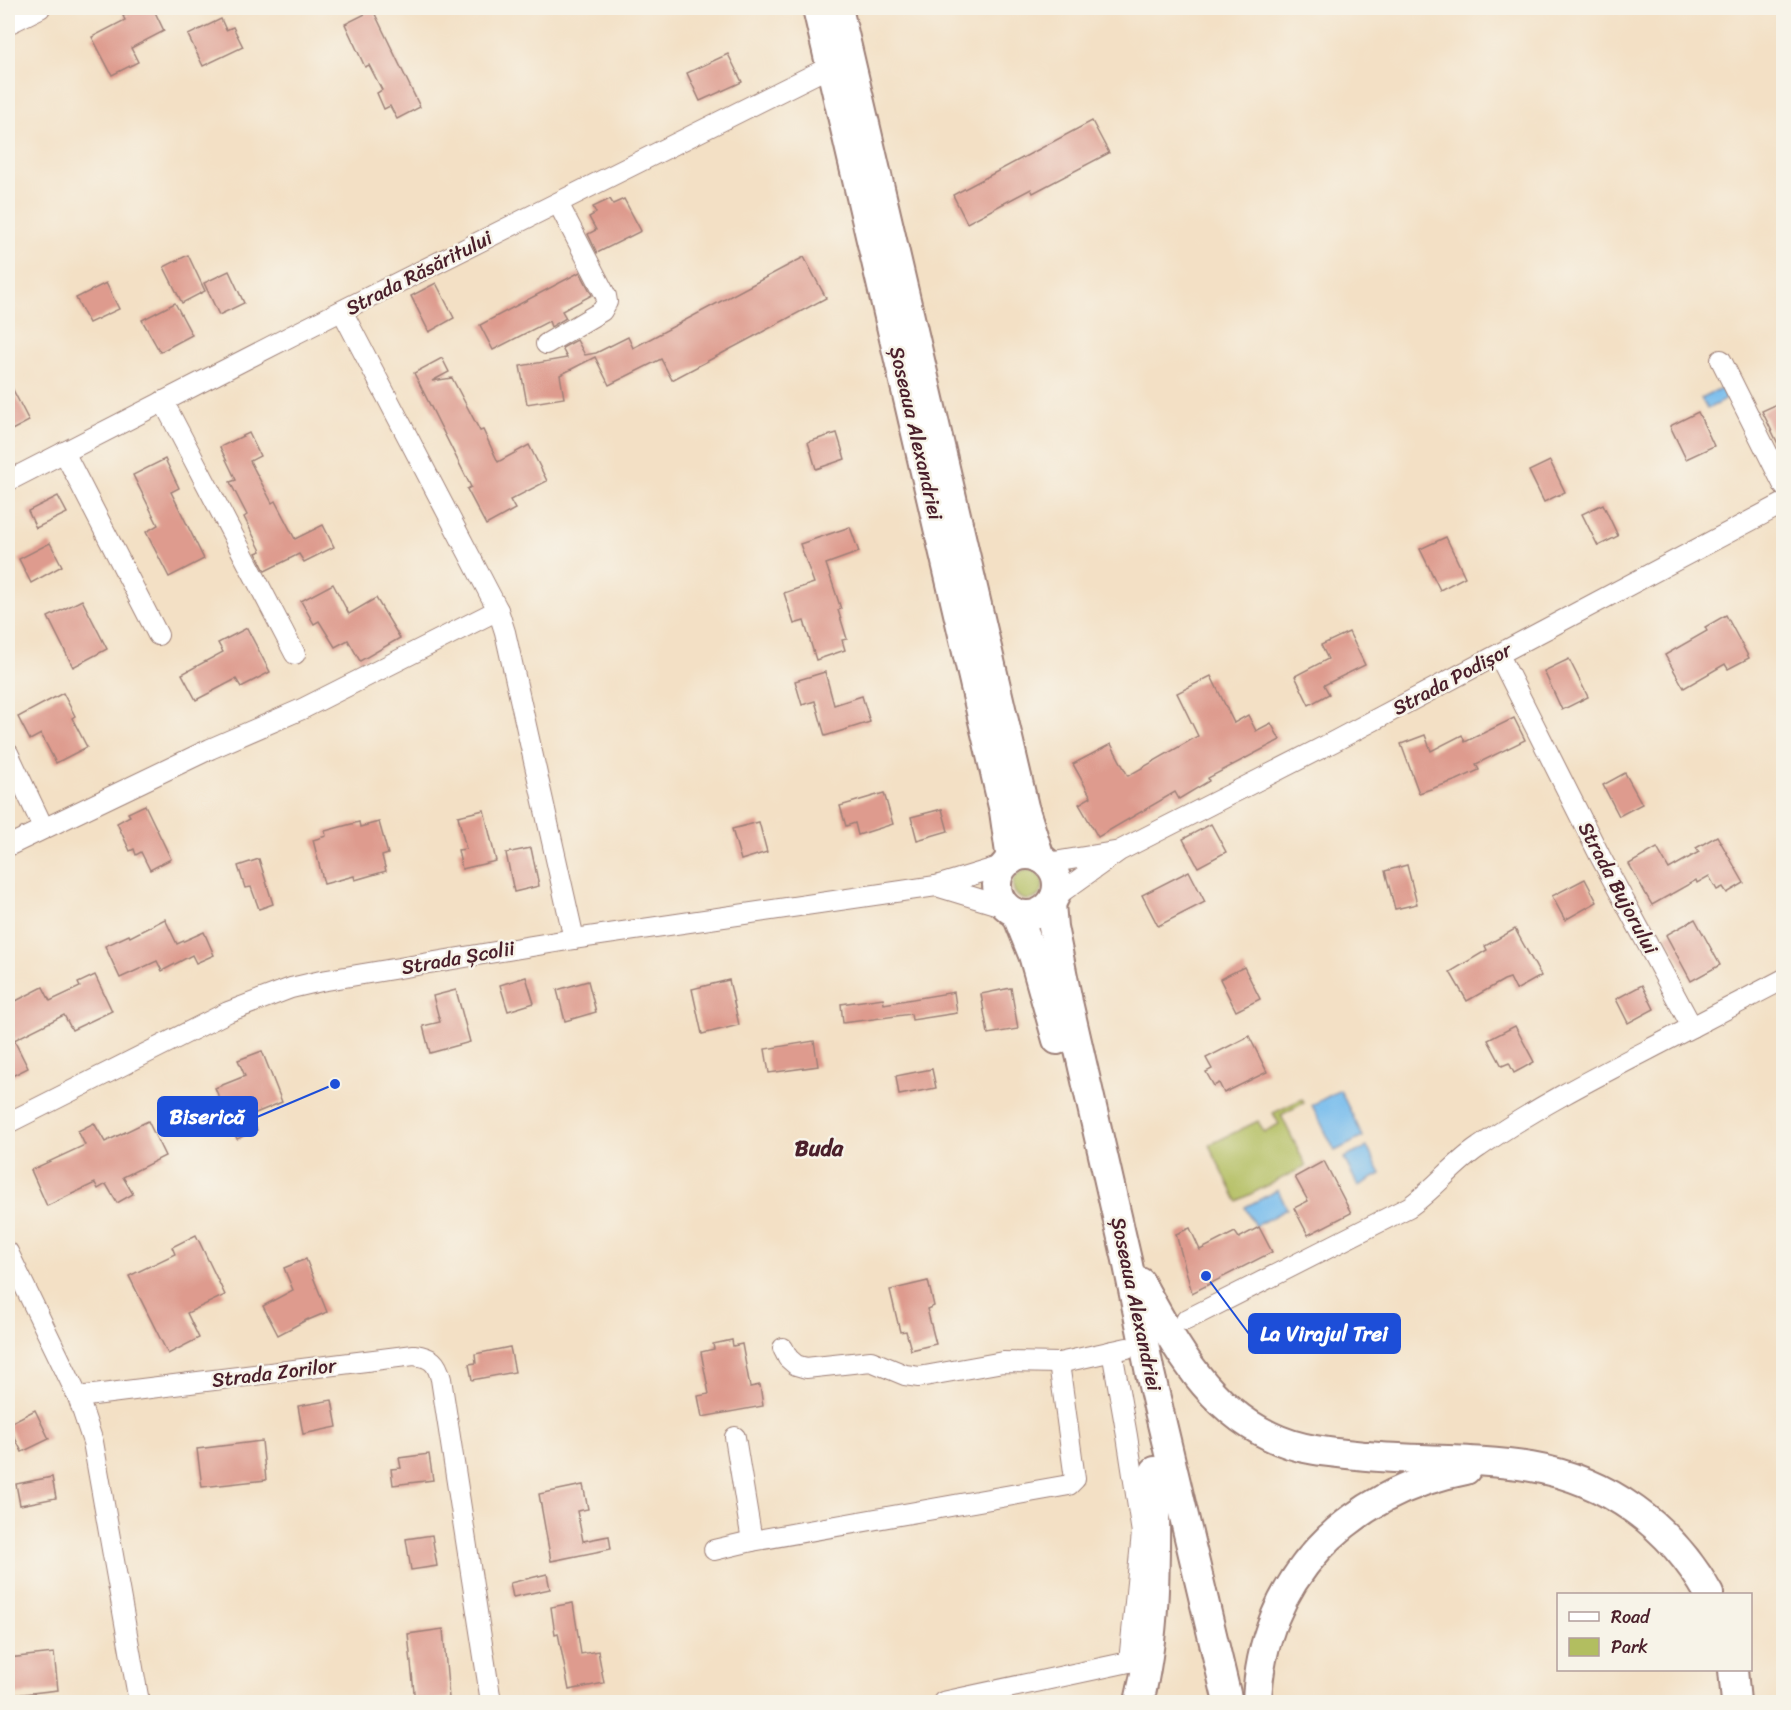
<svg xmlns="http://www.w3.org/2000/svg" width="1791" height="1710" font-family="Sriracha,sans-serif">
<rect width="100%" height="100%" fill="#f7f3e8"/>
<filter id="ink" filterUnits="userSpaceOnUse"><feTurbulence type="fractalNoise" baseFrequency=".0167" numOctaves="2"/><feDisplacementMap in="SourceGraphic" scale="12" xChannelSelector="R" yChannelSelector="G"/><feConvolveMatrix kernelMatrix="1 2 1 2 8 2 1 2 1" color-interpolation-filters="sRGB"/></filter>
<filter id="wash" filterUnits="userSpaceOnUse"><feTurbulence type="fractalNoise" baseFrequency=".008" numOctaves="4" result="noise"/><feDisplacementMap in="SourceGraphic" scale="24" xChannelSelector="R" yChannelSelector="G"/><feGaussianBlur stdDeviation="1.35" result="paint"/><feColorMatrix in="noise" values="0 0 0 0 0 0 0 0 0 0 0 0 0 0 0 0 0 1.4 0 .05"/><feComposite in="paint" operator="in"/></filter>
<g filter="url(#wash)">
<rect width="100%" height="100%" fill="#f3e0c5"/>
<g fill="#b2be60" stroke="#7e6e46" stroke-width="1.5">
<circle cx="1028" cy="885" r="15"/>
<path d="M1302 1099 1304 1103 1281 1115 1306 1166 1237 1201 1209 1145 1258 1121 1264 1132 1279 1124 1273 1113Z"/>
</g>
<g fill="#76bced" stroke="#606e8c" stroke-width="1.5">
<path d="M1721 388 1727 399 1707 409 1701 398Z"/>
<path d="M1340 1090 1363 1137 1335 1151 1312 1105Z"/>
<path d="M1367 1147 1381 1174 1358 1186 1344 1158Z"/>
<path d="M1278 1190 1287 1209 1255 1226 1245 1207Z"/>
</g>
<g id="blocks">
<g fill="#de9b8e">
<path d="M140 8H153L164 31 131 48 138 62 112 75 92 37 125 20 123 16Z"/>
<path d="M373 10 420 107 397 119 390 106 384 109 377 93 382 90 369 65 365 67 345 24Z"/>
<path d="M221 19 226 30 233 27 243 47 203 66 188 35Z"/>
<path d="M728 54 742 82 700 101 687 73Z"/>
<path d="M1092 121 1109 153 1033 193 1031 189 967 223 953 195Z"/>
<path d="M610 199 613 204 624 199 641 231 597 253 588 234 596 230 589 217 596 213 593 207Z"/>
<path d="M188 255 205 291 182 303 164 267Z"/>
<path d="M804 257 826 298 672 380 661 359 609 385 595 357 560 375 564 398 527 404 520 366 567 358 562 348 577 340 585 355 596 353 628 337 633 348Z"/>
<path d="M229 271 244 303 219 315 204 283Z"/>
<path d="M580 272 592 295 562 311 566 318 551 327 549 321 493 350 480 325Z"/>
<path d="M106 283 119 309 89 323 76 298Z"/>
<path d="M436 283 454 318 429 332 411 296Z"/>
<path d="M175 303 192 335 160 352 142 320Z"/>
<path d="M442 358 449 372 432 381 452 378 480 431 483 430 498 462 529 445 547 481 510 500 515 509 486 525 467 489 471 487 414 373Z"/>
<path d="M8 380 29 421 8 432Z"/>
<path d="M1784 401V456L1762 411Z"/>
<path d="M1698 412 1714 446 1686 459 1670 426Z"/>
<path d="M249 433 260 456 250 461 272 503 275 501 295 539 323 525 334 547 304 562 299 554 265 571 256 553 261 551 244 517 247 515 230 482 236 480 220 447Z"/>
<path d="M837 433 845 459 816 469 808 442Z"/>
<path d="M165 459 179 488 171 492 204 559 169 577 146 532 158 525 133 475Z"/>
<path d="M1550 461 1565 492 1544 502 1529 471Z"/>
<path d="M58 496 67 513 36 528 28 511Z"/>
<path d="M1603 504 1618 536 1598 546 1582 514Z"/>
<path d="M850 527 859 552 826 564 841 609 838 610 847 639 842 640 845 650 816 660 804 621 794 624 784 593 814 583 800 544Z"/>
<path d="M1446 537 1465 577 1440 590 1420 549Z"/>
<path d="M50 543 62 566 31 583 19 559Z"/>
<path d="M333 584 349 614 376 598 400 638 360 661 348 640 335 647 319 621 314 624 301 601Z"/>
<path d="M82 600 107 649 73 667 48 617Z"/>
<path d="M1726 615 1749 658 1728 669 1725 664 1684 688 1665 655 1707 631 1705 627Z"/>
<path d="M247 628 270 672 241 687 236 679 196 700 182 674 223 652 218 643Z"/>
<path d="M1349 632 1365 665 1324 685 1329 694 1309 705 1295 676 1328 659 1321 645Z"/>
<path d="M1569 659 1588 697 1562 710 1544 671Z"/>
<path d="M825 672 834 705 862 696 870 722 825 736 815 701 802 705 795 681Z"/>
<path d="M1211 676 1234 723 1248 715 1256 731 1271 723 1280 740 1208 778 1209 781 1179 799 1175 792 1098 837 1079 804 1091 797 1073 764 1111 744 1128 776 1198 736 1177 693Z"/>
<path d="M63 693 75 716 72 718 87 747 56 763 41 734 30 740 18 717Z"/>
<path d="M1514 718 1525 740 1476 764 1479 770 1457 780 1419 793 1401 744 1425 735 1431 751 1462 735 1465 742Z"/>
<path d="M1625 773 1642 804 1619 816 1603 785Z"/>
<path d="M884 793 893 824 858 835 855 823 846 826 840 806Z"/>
<path d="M145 805 171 859 150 870 141 852 136 855 134 849 130 851 117 823 130 816 128 813Z"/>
<path d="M942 809 948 831 917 840 911 817Z"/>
<path d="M484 810 496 861 462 869 458 850 466 849 458 816Z"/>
<path d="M359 822 360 827 379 822 388 854 382 856 386 871 355 880 354 876 324 884 313 840 326 836 325 831Z"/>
<path d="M759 822 767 852 741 860 732 829Z"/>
<path d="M1211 824 1226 852 1198 867 1183 839Z"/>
<path d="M1717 836 1744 883 1727 893 1723 887 1717 890 1709 876 1697 883 1696 880 1652 905 1629 864 1657 848 1669 869 1699 852 1696 848Z"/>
<path d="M531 848 539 886 514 892 506 853Z"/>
<path d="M259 859 273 904 259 909 251 887 245 888 238 866Z"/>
<path d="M1407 865 1417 904 1395 909 1385 871Z"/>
<path d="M1189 871 1205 902 1158 926 1142 895Z"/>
<path d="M1585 879 1597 902 1565 920 1552 896Z"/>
<path d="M165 919 177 944 204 932 214 955 196 963 192 955 162 971 157 961 120 978 105 946 129 935 130 937Z"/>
<path d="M1695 919 1720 965 1691 981 1666 935Z"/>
<path d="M1515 929 1541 976 1516 990 1510 978 1504 980 1467 1001 1450 972 1487 950 1485 946Z"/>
<path d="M1244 967 1260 999 1236 1011 1220 979Z"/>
<path d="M95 975 112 1011 72 1030 64 1015 14 1040 28 1068 8 1078V1005L43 987 50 1001 80 987 78 983Z"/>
<path d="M526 977 534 1003 508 1011 500 985Z"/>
<path d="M729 980 739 1025 702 1034 692 989Z"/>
<path d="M588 981 596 1012 565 1021 557 990Z"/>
<path d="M1642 985 1654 1009 1628 1023 1616 999Z"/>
<path d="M1011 988 1018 1029 988 1034 981 994Z"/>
<path d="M456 990 470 1042 430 1053 423 1026 440 1022 433 996Z"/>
<path d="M954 992 957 1013 912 1020 911 1014 843 1023 841 1004 883 998 884 1004Z"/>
<path d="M1515 1026 1534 1062 1514 1073 1509 1063 1502 1066 1488 1040Z"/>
<path d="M1249 1036 1267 1072 1224 1093 1219 1083 1214 1086 1206 1072 1212 1069 1206 1058Z"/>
<path d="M814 1041 818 1066 769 1073 765 1049Z"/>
<path d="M262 1051 282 1102 251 1115 257 1130 237 1139 215 1088 245 1076 238 1060Z"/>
<path d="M932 1069 936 1088 899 1095 896 1076Z"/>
<path d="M148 1121 165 1156 123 1177 133 1194 117 1203 106 1184 98 1189 95 1183 47 1206 31 1170 85 1145 78 1131 94 1123 105 1142Z"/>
<path d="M1324 1161 1351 1213 1308 1235 1294 1208 1308 1201 1295 1177Z"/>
<path d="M1259 1227 1272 1252 1192 1293 1176 1234 1190 1228 1200 1250 1235 1232 1239 1238Z"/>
<path d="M196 1235 225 1295 187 1313 199 1338 168 1354 129 1276 175 1254 172 1247Z"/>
<path d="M306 1259 327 1312 308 1320V1319L278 1335 263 1306 293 1290 284 1268Z"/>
<path d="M928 1281 934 1306 927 1309 936 1344 911 1350 906 1331 900 1332 890 1290Z"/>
<path d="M732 1340 733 1346 742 1344 750 1387 760 1385 763 1406 702 1417 698 1396 709 1394 701 1352 714 1349 713 1344Z"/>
<path d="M510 1347 515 1372 472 1380 469 1364 476 1363 475 1354Z"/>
<path d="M332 1400 337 1427 303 1434 298 1406Z"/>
<path d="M35 1410 49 1439 22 1452 8 1424Z"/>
<path d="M262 1441 266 1480 202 1487 197 1449Z"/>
<path d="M429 1454 433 1480 393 1485 391 1469 401 1468 399 1458Z"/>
<path d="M52 1477 56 1498 20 1505 16 1484Z"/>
<path d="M583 1485 588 1509 577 1511 583 1541 609 1536 611 1549 551 1561 539 1494Z"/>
<path d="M432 1535 437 1566 411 1570 406 1539Z"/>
<path d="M547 1574 550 1589 513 1597 510 1583Z"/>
<path d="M573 1603 581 1654 598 1651 604 1683 569 1690 558 1633 555 1634 551 1607Z"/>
<path d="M443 1629 449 1698 415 1702 408 1634Z"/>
<path d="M54 1653 58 1690 14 1695 12 1681H8V1658Z"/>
</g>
</g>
</g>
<g filter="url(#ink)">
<use href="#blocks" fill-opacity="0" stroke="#9e8078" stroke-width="1.5"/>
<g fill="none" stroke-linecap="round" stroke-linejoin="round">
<g stroke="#9e8078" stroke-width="22">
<g id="minor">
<path d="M8 24 40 8"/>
<path d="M342 311 498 610 505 632 574 939"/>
<path d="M546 344 602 311 607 302 606 296 558 203"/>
<path d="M1721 360 1784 486"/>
<path d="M163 401 295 654"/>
<path d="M64 452 158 635"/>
<path d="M8 481 293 335 831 66"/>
<path d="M1499 655 1600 856 1692 1027 1784 979"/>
<path d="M8 753 43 827"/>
<path d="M8 846 210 749 302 709 498 610"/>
<path d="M1048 863 1114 852"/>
<path d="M936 886 1005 907"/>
<path d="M1056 896 1119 851 1333 742 1784 503"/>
<path d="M8 1123 228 1012 291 988 321 981 574 939 936 886 1005 865"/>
<path d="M8 1252 78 1397 93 1442 139 1702"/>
<path d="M1186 1320 1409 1207C1435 1189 1453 1164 1479 1147 1546 1100 1620 1065 1692 1027"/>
<path d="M783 1348 788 1358 796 1365 806 1368 871 1361 905 1375 919 1377 1003 1362 1059 1363 1127 1348"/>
<path d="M78 1397 414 1355C431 1357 437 1362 441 1379L491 1702"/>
<path d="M735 1437 752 1541 1069 1485 1075 1479 1059 1363"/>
<path d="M714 1550 752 1541"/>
<path d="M943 1702 1129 1662 1142 1533 1127 1436 1112 1351"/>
</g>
</g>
<g stroke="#9e8078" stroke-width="32">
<g id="highway">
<path d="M817 8 1004 811 1011 860"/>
<path d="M838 8 1024 807 1040 858"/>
<circle cx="1027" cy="885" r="30"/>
<path d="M1051 904 1053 927 1068 1002 1127 1260 1150 1373 1228 1702"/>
<path d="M1016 913 1033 955 1057 1040"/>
<path d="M1140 1282C1173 1342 1205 1405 1270 1436 1300 1451 1334 1453 1367 1456 1421 1461 1477 1458 1531 1467 1608 1480 1671 1526 1709 1594"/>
<path d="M1733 1670 1736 1702"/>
<path d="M1139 1702C1158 1626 1155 1549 1155 1471"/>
<path d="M1257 1702C1261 1581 1347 1492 1466 1470"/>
</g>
</g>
<use href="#minor" stroke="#fff" stroke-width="20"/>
<use href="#highway" stroke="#fff" stroke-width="28"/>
</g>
</g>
<g text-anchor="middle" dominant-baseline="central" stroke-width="5" stroke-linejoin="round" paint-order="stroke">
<g font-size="20" fill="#4a1f2b" stroke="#f7f3e8">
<text transform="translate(419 273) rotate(-27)">Strada Răsăritului</text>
<text transform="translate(916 433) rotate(77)">Șoseaua Alexandriei</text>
<text transform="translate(1452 679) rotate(-28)">Strada Podișor</text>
<text transform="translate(1618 888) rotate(62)">Strada Bujorului</text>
<text transform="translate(458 958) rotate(-10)">Strada Școlii</text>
<text transform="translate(1136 1304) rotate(78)">Șoseaua Alexandriei</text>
<text transform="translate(274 1373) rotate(-7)">Strada Zorilor</text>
</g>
<g font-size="22" font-weight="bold" fill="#4a1f2b" stroke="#f7f3e8">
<text x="819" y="1148">Buda</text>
</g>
</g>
<path fill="none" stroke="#1d4ed8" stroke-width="2" d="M335 1084L257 1117M1206 1276L1249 1334"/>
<g fill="#1d4ed8" stroke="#f7f3e8" stroke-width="2">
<circle cx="335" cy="1084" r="6"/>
<circle cx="1206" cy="1276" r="6"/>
</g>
<g fill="#1d4ed8" stroke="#1d4ed8" stroke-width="2">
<rect x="158" y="1097" width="99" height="39" rx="6"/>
<rect x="1249" y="1314" width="151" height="39" rx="6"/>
</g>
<g font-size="21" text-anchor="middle" font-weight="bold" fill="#fff">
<text x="207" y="1124">Biserică</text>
<text x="1324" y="1341">La Virajul Trei</text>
</g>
<rect width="1791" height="1710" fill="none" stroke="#f7f3e8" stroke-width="30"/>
<rect x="1557" y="1593" width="195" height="78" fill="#f7f3e8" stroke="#b29e9c" stroke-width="1.5"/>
<rect x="1569" y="1612" width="30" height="9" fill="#ffffff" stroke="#b29e9c" stroke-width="1.5"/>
<text x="1611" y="1623" font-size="18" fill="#4a1f2b">Road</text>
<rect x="1569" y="1638" width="30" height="18" fill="#b2be60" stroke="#b29e9c" stroke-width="1.5"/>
<text x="1611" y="1653" font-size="18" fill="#4a1f2b">Park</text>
</svg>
